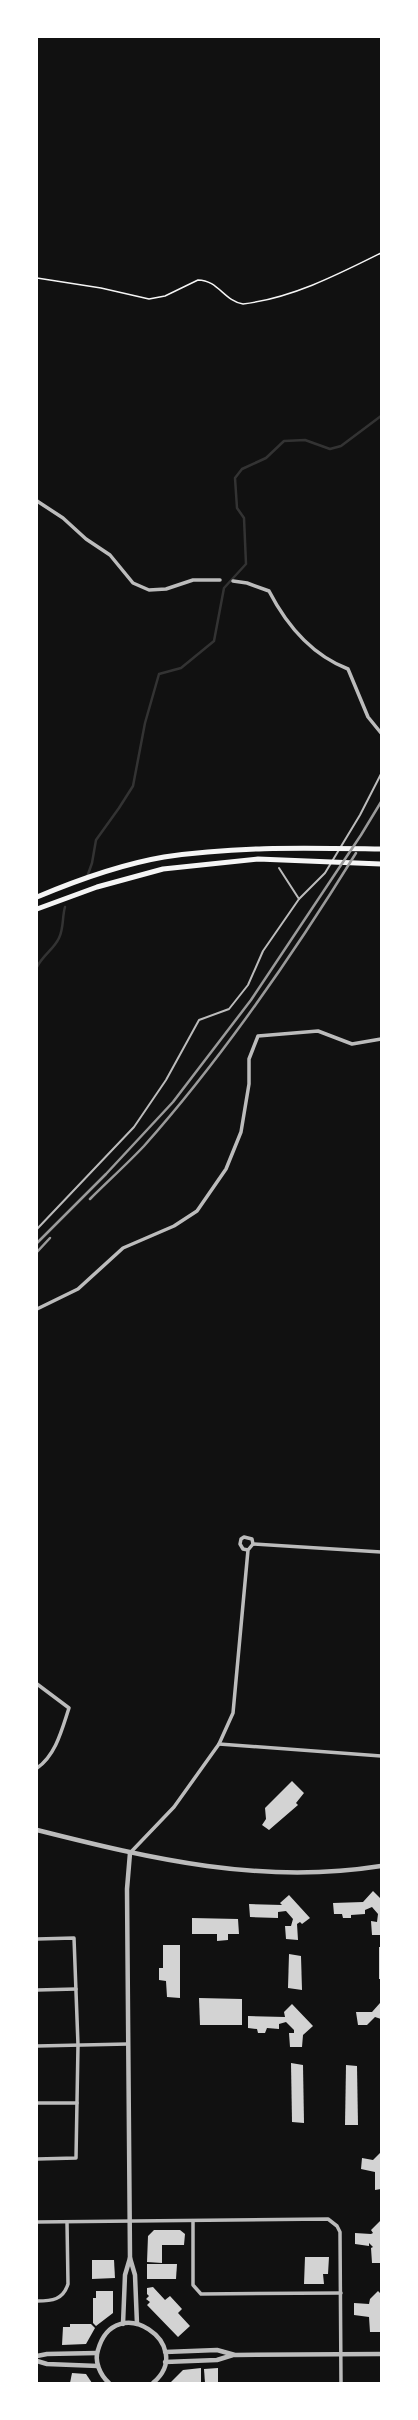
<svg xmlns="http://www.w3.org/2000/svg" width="418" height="2420" font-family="Poppins,sans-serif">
<rect width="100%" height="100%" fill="#111"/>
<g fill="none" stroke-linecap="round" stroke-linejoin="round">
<g stroke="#333" stroke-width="2.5">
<path d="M87 877 92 863 96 840 119 808 133 786 145 723 159 674 181 668 214 641 224 588 246 564 244 518 237 508 235 478 242 469 266 458 284 441 305 440 330 449 341 446 381 416"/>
<path d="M37 967C43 955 54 949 59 938 64 928 62 917 65 907"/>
</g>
</g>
<g fill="#d3d3d3">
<path d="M292 1781 304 1793 296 1803 298 1805 269 1830 262 1825 266 1819 265 1808Z"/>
<path d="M373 1891 381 1899V1935H372L371 1921 377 1922 378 1914 372 1907 365 1910V1914L351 1915V1918H343L342 1914H334L333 1903 363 1902Z"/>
<path d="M289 1895 310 1918 302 1924 300 1922 297 1924 298 1940 286 1939 285 1926H291L293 1919 286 1911 278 1912V1918L250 1917 249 1904 282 1905 280 1903Z"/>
<path d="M192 1918 238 1919 239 1934H228V1940L217 1941V1934H192Z"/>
<path d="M163 1945H180V1998L167 1997 166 1981 159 1980V1968H163Z"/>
<rect x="379" y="1947" width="2" height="32"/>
<path d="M289 1954 301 1956 302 1990 288 1988Z"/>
<path d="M199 1998 242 1999V2025H200Z"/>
<path d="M380 2003 381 2019 375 2017 367 2025H358L356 2012H372Z"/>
<path d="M292 2004 313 2026 303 2035 302 2047H290L289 2033H294V2030L286 2022 279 2024V2029L267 2028 265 2033H258L257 2029 248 2028V2016L285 2017 284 2012Z"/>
<path d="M291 2063 303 2065 304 2123 292 2122Z"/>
<path d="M346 2065 357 2066 358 2125H345Z"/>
<path d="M381 2152V2189L375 2190V2172L361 2169 362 2158 373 2160Z"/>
<path d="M381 2220V2263H372L371 2248 373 2247 369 2243V2246L355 2244V2233L371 2234 373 2233 371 2230Z"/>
<path d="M154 2230H180L185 2234 184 2245H162V2263L147 2262 148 2236Z"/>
<path d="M305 2257H329L328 2274H323L324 2284H304Z"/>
<path d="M92 2260H114L115 2278 92 2279Z"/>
<path d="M147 2264H177L176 2279H147Z"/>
<path d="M153 2287 165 2300 170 2296 182 2309 178 2313 190 2326 178 2337 147 2305 150 2302 146 2299 149 2296 147 2294V2288Z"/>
<path d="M96 2291H113V2313L96 2326 93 2323V2298H96Z"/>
<path d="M378 2291 381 2294V2332H370L369 2317 354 2315V2303L369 2304 370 2299Z"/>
<path d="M70 2324H91L95 2328 86 2344 62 2345 63 2327H70Z"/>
<path d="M201 2368V2383H170L183 2370Z"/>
<path d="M218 2368V2383H205L204 2369Z"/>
<path d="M72 2373 86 2374 92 2383H70Z"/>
</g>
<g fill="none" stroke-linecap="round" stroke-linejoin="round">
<path stroke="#f5f5f5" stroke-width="1.5" d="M37 278 101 288 149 299 165 296 198 280C218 280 224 301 243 304 292 298 337 275 381 253"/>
<g stroke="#bcbcbc" stroke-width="2">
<path d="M279 868 299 899"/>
<path d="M37 1229 134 1127 166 1080 199 1020 229 1009 248 985 263 951 299 899 325 873 360 815 381 774"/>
</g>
<g stroke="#bcbcbc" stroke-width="3.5">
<path d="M37 501 63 518 86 539 110 555 133 583 149 590 166 589 193 580H220"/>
<path d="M233 581 247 583 269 591C286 624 312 655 348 669L368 717 381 733"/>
<path d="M37 1309 78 1289 123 1248 174 1226 197 1211 226 1169 241 1132 249 1084V1059L258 1036 318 1031 352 1044 381 1039"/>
<path d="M253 1544 381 1552"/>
<path d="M37 1684 69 1708C62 1729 56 1755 37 1768"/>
<path d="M219 1744 381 1756"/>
<path d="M130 1853 174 1807 219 1744 233 1713 248 1550 253 1544 252 1539 244 1537 241 1539 240 1544 243 1549 248 1550"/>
<path d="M37 1939 74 1938 78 2045 76 2158 37 2159"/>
<path d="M37 1990 76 1989"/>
<path d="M37 2046 128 2044"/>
<path d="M37 2103H77"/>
<path d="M37 2222 328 2219 337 2226 340 2232 341 2383"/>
<path d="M193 2222V2285L201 2294 341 2293"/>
<path d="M37 2301C52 2301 63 2300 68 2284L67 2222"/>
</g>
<g stroke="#bcbcbc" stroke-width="4.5">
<path d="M37 1830C152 1859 261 1885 381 1866"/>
<path d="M130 1853 127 1889 130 2258 135 2275 137 2324"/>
<path d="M123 2324 125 2275 130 2258"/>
<path d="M165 2352 217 2350 235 2355 381 2354"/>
<path d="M37 2356 47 2354 97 2353"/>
<path d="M37 2361 47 2364 98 2366"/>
<path d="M165 2362 217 2360 233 2355"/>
<path d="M109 2383C100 2375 94 2361 98 2350 115 2289 198 2345 153 2383"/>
</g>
<g stroke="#f5f5f5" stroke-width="5">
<path d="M37 897C75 881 123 864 164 857 236 846 308 848 381 849"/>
<path d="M37 909 97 887 163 869 258 859 381 864"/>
</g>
<g stroke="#9a9a9a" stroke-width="2.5">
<path d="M90 1199C108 1181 127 1164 144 1146 224 1056 293 955 356 853"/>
<path d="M37 1243 106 1174 173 1102 251 1000 361 835 381 802"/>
<path d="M37 1252 50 1238"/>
</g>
</g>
<rect width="418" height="2420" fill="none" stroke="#ffffff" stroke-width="76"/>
</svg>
